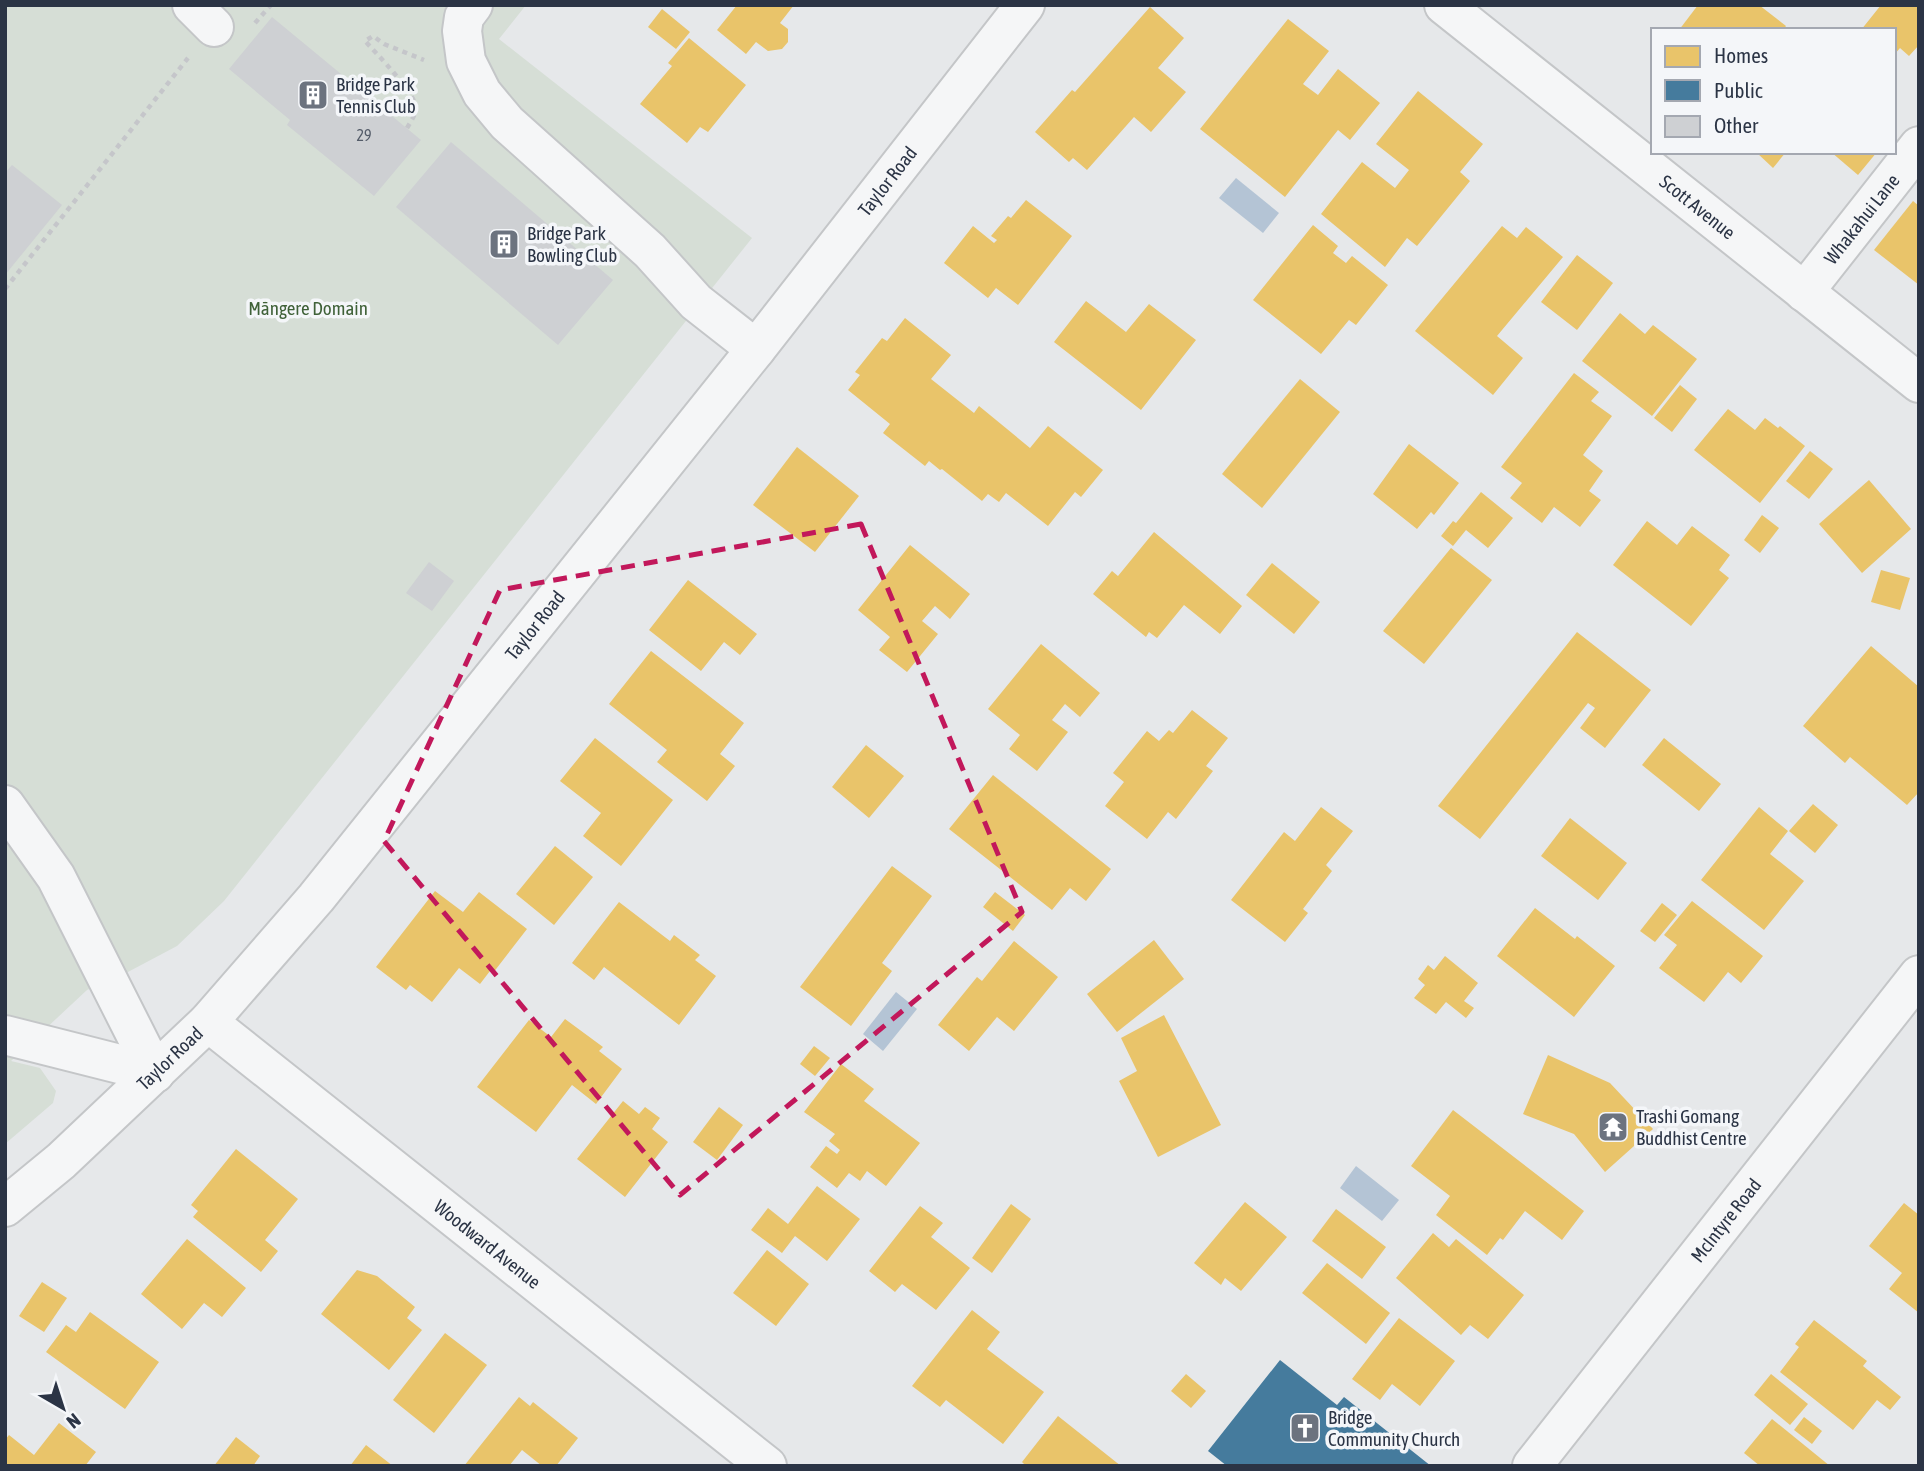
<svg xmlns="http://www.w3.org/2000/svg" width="1924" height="1471" font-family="'Asap Condensed',sans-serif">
<rect width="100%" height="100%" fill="#e6e8ea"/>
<path fill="#d6ded6" d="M5 5H526L499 39 752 238 224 901 177 946 126 973 87 990 11 1061 40 1068 56 1091 53 1103 5 1144Z"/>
<g fill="#b4c4d5">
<path d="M1236 178 1279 213 1263 233 1219 198Z"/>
<path d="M896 992 917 1009 883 1051 863 1034Z"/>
<path d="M1356 1166 1399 1200 1382 1221 1340 1188Z"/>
</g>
<g fill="#e9c46a">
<path d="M737 5H794L780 23 788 29V42L782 49 768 51 756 42 746 54 717 30Z"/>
<path d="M1698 5H1759L1786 26 1783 30H1679Z"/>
<path d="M1881 5H1919V45L1909 56 1900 48 1894 55V30H1861Z"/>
<path d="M1150 7 1184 38 1158 68 1186 92 1151 132 1134 117 1087 170 1073 158 1069 162 1035 132 1072 90 1075 92Z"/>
<path d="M662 9 690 32 676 49 648 27Z"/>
<path d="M1288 19 1329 51 1303 84 1318 95 1338 69 1380 103 1350 140 1338 130 1285 197 1200 129Z"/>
<path d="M689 38 746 85 708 132 700 127 687 143 640 104 672 66 668 63Z"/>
<path d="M1418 91 1483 144 1460 172 1470 181 1417 246 1407 238 1385 267 1321 214 1362 162 1395 188 1409 170 1376 144Z"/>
<path d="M1756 152H1786L1773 168Z"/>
<path d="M1831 152H1877L1858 175Z"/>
<path d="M1026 200 1072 236 1018 305 996 288 988 298 944 263 973 226 994 243 997 240 991 236 1008 216 1011 218Z"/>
<path d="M1913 201 1919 206V285L1874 250Z"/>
<path d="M1313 225 1338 246 1333 253 1346 263 1352 256 1388 285 1356 325 1349 320 1321 354 1253 300Z"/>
<path d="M1502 226 1517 238 1526 227 1563 257 1497 336 1523 358 1493 395 1415 331Z"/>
<path d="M1577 255 1613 283 1577 330 1541 302Z"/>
<path d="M1086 301 1126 332 1149 304 1196 340 1141 410 1054 342Z"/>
<path d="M1620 313 1645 334 1653 325 1697 359 1652 416 1582 361Z"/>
<path d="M905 318 951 355 931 379 974 413 979 406 1030 448 1048 426 1103 470 1081 497 1075 492 1048 526 1006 493 999 502 988 494 982 501 942 469 940 470 929 461 925 466 883 433 890 424 848 390 860 375 855 372 882 338 887 341Z"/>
<path d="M1574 373 1599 392 1591 401 1612 416 1583 455 1603 471 1589 491 1601 500 1580 527 1554 507 1542 523 1510 498 1522 483 1501 467Z"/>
<path d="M1300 379 1340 412 1262 508 1222 474Z"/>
<path d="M1680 385 1697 399 1672 432 1654 418Z"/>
<path d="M1728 409 1755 430 1765 418 1778 428 1780 426 1805 446 1760 503 1694 450Z"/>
<path d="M1409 444 1459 483 1434 515 1431 512 1417 529 1373 494Z"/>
<path d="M797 447 859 496 815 552 753 505Z"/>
<path d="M1810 451 1833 469 1809 499 1786 481Z"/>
<path d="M1869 480 1911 529 1862 573 1819 524Z"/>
<path d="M1481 492 1513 518 1488 548 1466 530 1453 546 1441 536 1453 521 1456 523Z"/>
<path d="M1762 515 1779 528 1760 553 1744 540Z"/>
<path d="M1647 521 1677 545 1692 526 1730 555 1719 570 1729 578 1691 626 1613 565Z"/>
<path d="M1154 532 1242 606 1220 634 1184 605 1157 638 1149 632 1146 637 1093 594 1112 571 1118 576Z"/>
<path d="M910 545 970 594 950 619 935 606 922 621 938 634 907 672 879 650 890 637 858 610Z"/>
<path d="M1451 548 1492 580 1424 664 1383 631Z"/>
<path d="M1272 563 1320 602 1294 634 1246 595Z"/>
<path d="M1881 570 1910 578 1900 610 1871 602Z"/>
<path d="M688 580 757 634 740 655 724 642 701 671 649 630Z"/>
<path d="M1577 632 1651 690 1605 748 1580 728 1595 708 1588 703 1480 839 1438 806Z"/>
<path d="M1041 644 1100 693 1080 717 1065 704 1052 720 1068 732 1037 771 1009 749 1020 735 988 709Z"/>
<path d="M1871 646 1919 687V792L1907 805 1850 757 1845 763 1803 726Z"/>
<path d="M651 651 744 723 720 754 735 766 707 801 657 762 667 750 609 704Z"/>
<path d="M1192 710 1228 738 1206 766 1213 771 1176 819 1168 812 1147 839 1105 806 1124 782 1113 773 1147 731 1159 741 1169 730 1173 733Z"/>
<path d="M595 738 673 800 621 866 583 836 601 813 560 781Z"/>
<path d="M1664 738 1721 784 1699 811 1642 765Z"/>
<path d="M866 745 904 776 869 818 832 787Z"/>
<path d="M993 775 1111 869 1086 901 1070 888 1052 910 949 829Z"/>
<path d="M1813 804 1838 825 1815 853 1789 831Z"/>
<path d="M1321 807 1353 831 1326 865 1332 871 1303 909 1308 913 1285 942 1231 900 1284 832 1295 841Z"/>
<path d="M1759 807 1788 831 1770 854 1804 881 1764 930 1701 880Z"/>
<path d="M1570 818 1627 863 1598 900 1541 856Z"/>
<path d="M555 846 593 877 554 925 516 894Z"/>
<path d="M892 866 932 896 882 963 892 971 851 1026 800 987Z"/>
<path d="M435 891 463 912 479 892 527 929 493 973 490 971 480 984 459 968 432 1002 410 985 406 990 376 967Z"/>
<path d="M995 892 1025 915 1013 931 983 907Z"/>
<path d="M1692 901 1763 956 1741 983 1728 972 1704 1002 1659 968 1677 945 1664 935Z"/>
<path d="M619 902 670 941 674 935 700 955 695 960 716 976 679 1025 604 967 594 980 572 963Z"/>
<path d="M1662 903 1677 915 1655 942 1640 931Z"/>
<path d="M1535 908 1575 939 1577 936 1615 966 1574 1017 1497 956Z"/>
<path d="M1154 940 1184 979 1117 1032 1087 994Z"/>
<path d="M1014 941 1058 977 1014 1031 997 1017 969 1051 938 1025 977 977 982 981Z"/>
<path d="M1445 956 1478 983 1464 1001 1474 1008 1466 1018 1446 1002 1436 1014 1414 998 1425 985 1418 979 1428 965 1434 970Z"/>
<path d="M1164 1015 1221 1125 1158 1157 1119 1081 1137 1071 1121 1038Z"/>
<path d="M565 1019 603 1047 599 1051 622 1069 596 1104 572 1085 536 1132 477 1087 529 1020 551 1037Z"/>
<path d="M814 1046 830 1058 815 1076 800 1064Z"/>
<path d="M1548 1055 1610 1083 1653 1129 1605 1172 1574 1134 1523 1114Z"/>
<path d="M841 1064 874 1089 864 1101 920 1143 886 1186 867 1171 860 1181 849 1173 837 1188 810 1167 826 1146 837 1154 840 1150 829 1141 835 1134 804 1112Z"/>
<path d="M623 1101 639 1114 645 1107 660 1118 652 1129 668 1142 625 1197 577 1159Z"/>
<path d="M719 1107 743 1125 717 1160 693 1142Z"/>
<path d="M1453 1110 1584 1211 1562 1240 1525 1211 1503 1240 1500 1238 1487 1255 1436 1215 1450 1196 1411 1166Z"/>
<path d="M236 1149 298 1199 265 1240 278 1251 261 1272 193 1217 198 1211 191 1205Z"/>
<path d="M817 1186 860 1219 827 1261 795 1236 782 1253 751 1230 768 1208 788 1224Z"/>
<path d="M1245 1202 1287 1237 1241 1291 1225 1278 1221 1285 1194 1263Z"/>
<path d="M1904 1203 1919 1215V1313L1889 1289 1902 1273 1869 1246Z"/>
<path d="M1011 1204 1031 1219 992 1273 972 1258Z"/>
<path d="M920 1206 943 1223 931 1237 970 1268 936 1310 902 1284 895 1292 869 1271Z"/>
<path d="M1336 1209 1386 1247 1362 1279 1312 1241Z"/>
<path d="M1433 1233 1449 1247 1456 1239 1524 1295 1488 1339 1470 1325 1461 1335 1396 1278Z"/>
<path d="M187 1239 246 1288 222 1317 204 1303 182 1329 141 1294Z"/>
<path d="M767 1250 809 1284 776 1326 733 1293Z"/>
<path d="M1327 1263 1390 1313 1366 1344 1302 1293Z"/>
<path d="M357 1270 377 1276 415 1307 407 1318 422 1330 389 1370 321 1314Z"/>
<path d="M42 1282 67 1298 44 1332 19 1316Z"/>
<path d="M972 1310 1000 1332 987 1349 1044 1392 1003 1444 946 1400 940 1407 912 1386Z"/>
<path d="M90 1312 159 1362 125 1409 46 1352 66 1325 76 1332Z"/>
<path d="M1399 1318 1455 1361 1420 1406 1392 1384 1380 1400 1352 1379Z"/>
<path d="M1814 1320 1867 1361 1863 1366 1901 1397 1890 1410 1877 1400 1853 1430 1780 1372 1799 1347 1795 1344Z"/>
<path d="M445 1333 487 1365 434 1433 393 1400Z"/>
<path d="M1186 1374 1206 1391 1191 1408 1171 1391Z"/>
<path d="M1771 1374 1808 1404 1790 1425 1754 1395Z"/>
<path d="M519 1397 530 1406 533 1402 578 1438 556 1466H542L522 1450 509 1466H464Z"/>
<path d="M1058 1416 1121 1466H1026L1022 1462Z"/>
<path d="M1804 1417 1822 1431 1812 1444 1794 1430Z"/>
<path d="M1772 1419 1830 1466H1760L1744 1453Z"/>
<path d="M59 1423 96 1452 85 1466H5V1440L9 1435 34 1455Z"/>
<path d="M236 1437 260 1456 253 1466H214Z"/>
<path d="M366 1445 393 1466H350Z"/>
</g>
<path fill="#457b9d" d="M1280 1360 1337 1405 1344 1397 1431 1466H1227L1208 1451Z"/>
<g fill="#ced0d3">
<path d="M272 17 421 140 374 196 287 125 290 120 229 69Z"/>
<path d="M451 142 613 280 558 345 396 207Z"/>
<path d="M12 165 62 205 5 275V173Z"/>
<path d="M429 562 454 581 432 611 406 593Z"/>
</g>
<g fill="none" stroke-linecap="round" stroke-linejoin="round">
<g stroke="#c4c6c8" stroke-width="42">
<g id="minor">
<path d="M192 5 214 27"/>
<path d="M473 5 464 17 462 31 466 61 482 93 507 123 650 251 696 302 756 349"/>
<path id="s1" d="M1444 5 1919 383"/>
<path id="s2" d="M1804 292 1919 146"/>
<path d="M5 805 56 877 155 1073"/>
<path id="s3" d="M208 1022 767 1466"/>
<path d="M5 1035 155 1073"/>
<path id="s4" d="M5 1207 61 1161 208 1022 316 898 756 349 1025 5"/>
<path id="s5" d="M1532 1466 1919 975"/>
</g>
</g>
<g stroke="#c5c6ca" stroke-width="4.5" stroke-dasharray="5 5" stroke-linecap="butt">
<path d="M255 23 271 5"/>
<path d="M407 128C410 123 416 114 416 108 416 94 376 53 365 41L373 36 384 44 424 60"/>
<path d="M5 289 188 58"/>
</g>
<use href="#minor" stroke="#f5f6f7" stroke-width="38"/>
</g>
<path fill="none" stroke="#c2185b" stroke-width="5" stroke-dasharray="14 9" stroke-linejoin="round" d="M861 524 1022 912 680 1195 384 841 500 590Z"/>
<defs>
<g id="building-square" transform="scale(1.575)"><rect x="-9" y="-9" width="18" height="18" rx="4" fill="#6c737f" stroke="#f4f6f9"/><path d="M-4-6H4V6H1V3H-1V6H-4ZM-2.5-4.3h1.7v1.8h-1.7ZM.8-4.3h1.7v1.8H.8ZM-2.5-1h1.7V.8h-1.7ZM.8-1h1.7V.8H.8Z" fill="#fff"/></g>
<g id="temple-square" transform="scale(1.575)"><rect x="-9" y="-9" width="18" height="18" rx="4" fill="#6c737f" stroke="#f4f6f9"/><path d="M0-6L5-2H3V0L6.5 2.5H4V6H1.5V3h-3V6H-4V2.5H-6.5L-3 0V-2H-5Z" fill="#fff"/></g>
<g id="church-square" transform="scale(1.575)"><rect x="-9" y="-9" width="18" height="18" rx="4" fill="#6c737f" stroke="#f4f6f9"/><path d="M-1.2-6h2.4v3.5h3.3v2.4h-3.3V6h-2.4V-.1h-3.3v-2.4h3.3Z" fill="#fff"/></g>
</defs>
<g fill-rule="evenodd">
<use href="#building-square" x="313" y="95"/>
<use href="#building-square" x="504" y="244"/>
<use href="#temple-square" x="1613" y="1127"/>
<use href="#church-square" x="1305" y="1428"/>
</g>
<g text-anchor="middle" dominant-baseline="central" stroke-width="7" stroke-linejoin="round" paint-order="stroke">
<g font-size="16" fill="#545c69">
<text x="364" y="135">29</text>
</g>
<g font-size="19" fill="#2b3445" stroke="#f4f6f9" text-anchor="start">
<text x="336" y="84">Bridge Park<tspan x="336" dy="22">Tennis Club</tspan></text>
<text x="527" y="233">Bridge Park<tspan x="527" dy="22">Bowling Club</tspan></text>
<text x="1636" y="1116">Trashi Gomang<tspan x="1636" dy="22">Buddhist Centre</tspan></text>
<text x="1328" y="1417">Bridge<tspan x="1328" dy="22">Community Church</tspan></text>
</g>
<g font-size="19" fill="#2b3445" stroke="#f4f6f9">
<text stroke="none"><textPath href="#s4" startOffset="1356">Taylor Road</textPath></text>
<text stroke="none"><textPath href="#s1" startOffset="324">Scott Avenue</textPath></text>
<text stroke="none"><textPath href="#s2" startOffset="93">Whakahui Lane</textPath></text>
<text stroke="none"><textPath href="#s4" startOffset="789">Taylor Road</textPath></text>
<text stroke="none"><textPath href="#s4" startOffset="222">Taylor Road</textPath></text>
<text stroke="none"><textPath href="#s5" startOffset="313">McIntyre Road</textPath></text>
<text stroke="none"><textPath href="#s3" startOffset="357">Woodward Avenue</textPath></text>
</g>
<g font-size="19" fill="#3f6138" stroke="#f4f6f9">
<text x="308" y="308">Māngere Domain</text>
</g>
</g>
<rect width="1924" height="1471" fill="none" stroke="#2b3445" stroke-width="14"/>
<rect x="1651" y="28" width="245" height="126" fill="#f4f6f9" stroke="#a4a8b1" stroke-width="2"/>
<rect x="1665" y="46" width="35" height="21" fill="#e9c46a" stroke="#a4a8b1" stroke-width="2"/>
<text x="1714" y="63" font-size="21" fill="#2b3445">Homes</text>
<rect x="1665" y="80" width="35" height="21" fill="#457b9d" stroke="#a4a8b1" stroke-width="2"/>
<text x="1714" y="98" font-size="21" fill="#2b3445">Public</text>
<rect x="1665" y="116" width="35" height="21" fill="#ced0d3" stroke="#a4a8b1" stroke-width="2"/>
<text x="1714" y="133" font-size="21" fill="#2b3445">Other</text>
<g transform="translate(63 1408) rotate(141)" stroke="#f4f6f9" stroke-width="5" paint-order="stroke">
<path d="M0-5L12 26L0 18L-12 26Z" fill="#2b3445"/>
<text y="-10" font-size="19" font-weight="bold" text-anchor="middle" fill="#2b3445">N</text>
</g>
</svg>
